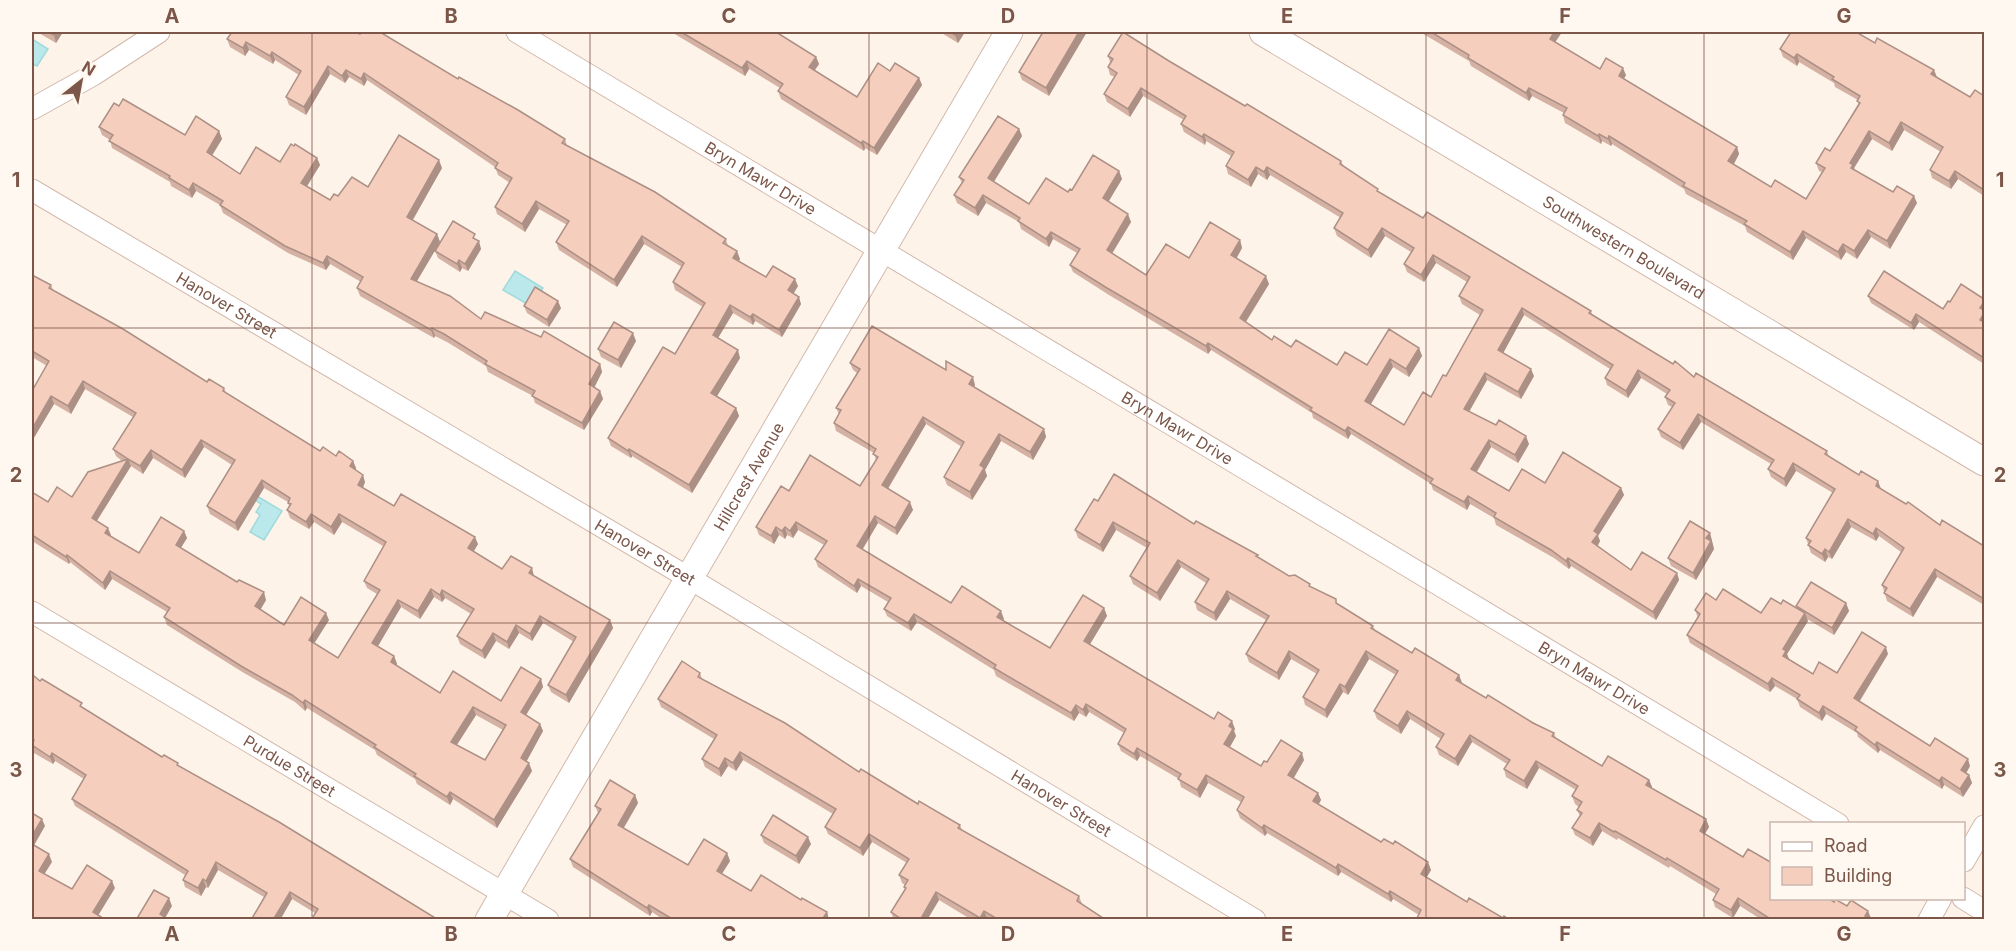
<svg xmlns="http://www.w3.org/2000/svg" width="2016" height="951" font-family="Inter,sans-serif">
<rect width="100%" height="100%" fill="#fef3e9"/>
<g fill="#bbe8ea" stroke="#a0dadd" stroke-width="1.5">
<path d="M32 39 48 49 37 66 33 64 32 66Z"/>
<path d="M515 271 543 288 532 307 503 290Z"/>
<path d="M257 496 282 511 264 540 250 532 260 515 256 512 261 504 255 500Z"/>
</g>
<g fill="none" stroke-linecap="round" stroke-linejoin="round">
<g stroke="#d2b9ac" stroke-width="23">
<g id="minor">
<path id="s1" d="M517 32 1838 824"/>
<path d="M32 109 93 75 159 32"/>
<path id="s2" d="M32 190 689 578 1255 920"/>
<path id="s3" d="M32 612 548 920"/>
<path d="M1964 861 1984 826"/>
<path d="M1963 898 1984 911"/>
<path d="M1929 920 1941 898"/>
</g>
</g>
<g stroke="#d2b9ac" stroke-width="29">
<g id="tertiary">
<path id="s4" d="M1263 32 1984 462"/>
<path id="s5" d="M489 920 1009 32"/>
</g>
</g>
<use href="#minor" stroke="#fff" stroke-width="21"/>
<use href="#tertiary" stroke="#fff" stroke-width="27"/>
</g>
<g fill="#d4b1a3" fill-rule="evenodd">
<path d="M37 32H63L56 43Z"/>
<path d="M673 32H780L779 33 816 57 819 64 815 70 857 97 890 71 919 78 922 85 877 155 865 148 864 151 781 99 778 91 780 88 749 69 745 76 673 33Z"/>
<path d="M940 32H965L958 43Z"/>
<path d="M1043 32 1049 96 1022 80 1019 72Z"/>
<path d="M1420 32H1562L1555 42 1600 69 1626 75 1624 79 1737 147 1739 154 1734 164 1771 187 1806 199 1822 172 1819 171 1816 163 1830 151 1858 104V100L1835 87 1834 83 1799 62 1797 66 1783 57 1780 49 1875 43 1970 97 1984 96V196L1958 179 1951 189 1932 178 1930 170 1941 152 1904 130 1892 151 1872 139 1854 168 1855 170 1893 192 1917 203 1890 249 1871 237 1857 259 1846 252 1841 260 1806 238 1793 260 1747 232 1745 226 1686 194 1684 189 1612 144 1611 146 1602 141 1601 144 1565 123 1563 115 1564 113 1532 96 1529 101 1471 66 1469 61Z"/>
<path d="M360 34 458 79 565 139 567 145 726 239 728 246 740 259 739 261 766 277 798 286 793 293 801 304 782 337 755 321 753 325 733 313 718 338 740 358 717 396 736 408 739 416 692 493 632 456 631 458 611 446 608 438 675 354 703 307 675 290 673 282 682 267 644 244 617 287 559 250 556 242 567 225 539 209 525 232 497 214 495 207 510 183 498 175 495 167 367 80 364 86 349 77 345 83 330 74 306 115 289 105 286 97 299 75 275 60 273 64 249 50 245 56 230 47 227 39Z"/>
<path d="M1108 56 1169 61 1341 161 1343 165 1380 192 1423 218 1591 311 1592 314 1694 377 1827 451 1829 457 1940 525 1984 546V605L1937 577 1913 617 1887 601 1882 585 1901 552 1879 536 1876 541 1851 527 1832 559 1828 557 1825 562 1811 553 1806 538 1833 493 1796 471 1786 487 1771 477 1768 469 1771 464 1701 422 1683 450 1661 437 1658 429 1672 407 1668 405 1665 397 1667 394 1641 378 1628 398 1607 385 1605 378 1610 369 1524 315 1503 353 1534 376 1521 399 1487 380 1469 412 1529 444 1518 463 1491 447 1477 472 1509 491 1545 483 1621 488 1624 495 1598 536 1600 541 1598 546 1631 570 1677 573 1679 580 1656 620 1571 566 1569 569 1554 558 1496 525 1494 518 1470 504 1467 510 1433 490 1431 484 1351 434 1348 439 1313 418 1312 413 1211 350 1208 354 1109 295 1073 272 1070 265 1077 253 1053 239 1049 247 1021 229 1019 222 986 203 978 216 957 203 954 195 962 183 959 177 1019 129 1022 136 994 182 1029 204 1068 192 1119 171 1122 179 1108 201 1131 222 1112 254 1146 275 1189 258 1240 240 1242 248 1236 258 1269 284 1246 322 1272 340 1337 365H1367L1419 348 1422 356 1409 377 1393 367 1370 405 1404 425 1431 397 1446 376 1480 315 1462 304 1459 296 1467 282 1436 263 1424 282 1407 272 1404 264 1411 252 1385 236 1371 258 1337 236 1334 228 1341 218 1270 175 1267 180 1258 174 1251 187 1228 174 1226 166 1231 156 1206 141 1205 145 1184 132 1181 124 1184 120 1143 96 1130 117 1107 102 1104 94 1115 77 1110 75 1108 67 1110 62Z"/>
<path d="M119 106 185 135 219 131 222 139 212 156 240 174 280 162 317 158 320 165 307 186 330 200 338 196 368 187 442 168 412 220 437 234 440 242 417 281 481 319 600 364 602 372 594 388 600 391 603 399 584 430 535 403 533 396 488 372 486 366 447 342 435 336 434 338 360 296 357 288 361 282 330 264 326 270 288 253 223 213 220 205 196 191 192 198 171 186 170 182 112 148 110 140 102 135 99 127Z"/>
<path d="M477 240 481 249 468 271 462 268 460 272 438 258 435 251Z"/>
<path d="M32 272 34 276 51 285 53 290 207 382 224 388 226 393 320 451 353 461 356 468 355 470 365 482 363 488 394 506 478 544 473 552 502 569 534 576 610 620 613 628 569 703 551 692 548 685 574 642 543 623 532 641 519 633 509 649 496 641 485 659 460 644 457 636 471 614 445 598 442 602 434 597 420 619 401 607 378 646 394 656 397 664 396 666 440 693 501 701 541 679 543 687 526 715 540 724 543 731 526 762 532 771 497 828 453 799 450 805 417 784 415 779 377 755 375 750 307 708 305 711 295 702 244 673 167 625 164 617 167 612 112 579 105 590 70 562 69 564 32 541V492L48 502 72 497 122 461 116 456 113 449 133 417 85 389 71 414 54 404 32 441V391L47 366 32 357ZM204 447 232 465 207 506 210 514 238 531 264 488 288 502 289 507 287 510 290 518 309 529 314 522 334 535 342 522 383 546 364 581 367 588 377 594 338 658 314 643 329 620 284 625 260 610 266 600 181 548 187 538 184 531 139 553 111 536V535L97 521 131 466 143 474 153 458 185 478ZM476 715 503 730 485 760 457 745Z"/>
<path d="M1868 296 1943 309 1950 302 1984 299V364L1919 322 1914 330 1871 303Z"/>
<path d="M524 306 561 308 549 327 527 313Z"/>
<path d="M636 341 621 368 601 357 598 349Z"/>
<path d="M850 363 946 370 975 385 974 387 1044 429 1046 437 1033 460 1001 441 985 470 987 476 972 500 947 485 944 477 962 447 926 424 888 489 913 510 897 535 878 523 863 549 951 603 1004 619 1003 620 1050 648 1104 608 1107 616 1090 644 1214 719 1235 729 1234 731 1236 736 1230 747 1261 766 1267 762 1304 760 1294 778 1318 793 1321 800 1318 805 1381 842 1431 870 1426 878 1467 902 1503 918 1510 920H1418L1417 918 1419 915 1393 899 1391 902 1341 872 1338 876 1267 833 1265 836 1240 818 1237 810 1241 802 1208 783 1200 798 1181 787 1179 779 1140 756 1137 761 1121 751 1118 744 1124 733 1089 712 1086 717 1079 713 1074 721 996 676 994 670 917 622 911 631 887 616 884 609 888 602 861 586 857 593 818 567 815 559 824 545 798 530 793 538 787 535 785 539 779 535 774 544 759 535 756 527 789 491 860 486 876 461 874 453 836 431 834 423 839 414 836 408 857 373 853 370Z"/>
<path d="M1098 501 1194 524 1259 558 1289 576 1311 587 1338 604 1373 626 1375 630 1412 653 1459 675 1462 684 1486 698 1554 733 1556 738 1602 766 1649 780 1652 787 1651 788 1706 819 1709 827 1705 834 1743 857 1834 902 1847 906 1871 920H1762L1740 906 1733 918 1715 907 1713 900 1716 894 1670 866 1669 868 1618 838 1617 840 1602 831 1593 846 1575 835 1572 828 1580 816 1577 810 1579 807 1575 804 1572 796 1576 790 1539 768 1527 789 1506 777 1504 769 1507 764 1472 742 1458 766 1439 755 1436 747 1441 739 1410 719 1401 734 1377 719 1374 711 1396 675 1369 659 1348 695 1343 692 1327 718 1305 705 1303 697 1317 674 1291 659 1279 680 1249 662 1246 654 1266 620 1230 599 1216 621 1197 610 1195 602 1206 583 1181 567 1160 601 1133 584 1130 576 1147 548 1116 530 1103 552 1078 538 1075 530Z"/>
<path d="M1710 533 1714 549 1696 580 1671 566 1668 558Z"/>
<path d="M1716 600 1761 613 1781 604 1797 609 1796 606 1846 603 1849 611 1834 635 1807 619 1808 621 1787 654 1789 659 1813 674 1837 673 1888 654 1860 701 1930 746 1970 766 1966 773 1969 775 1972 783 1963 797 1944 785 1942 789 1880 750 1878 753 1858 737 1857 733 1826 714 1822 721 1800 707 1797 699 1775 686 1770 692 1690 643 1687 635 1698 618 1695 610Z"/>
<path d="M700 673 702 679 859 772 918 804 960 825 962 830 1079 896 1082 904 1106 920H989L987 918 986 920H972L939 900 927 920H894L891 912 905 889 904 887 905 885 902 883 899 875 907 863 872 842 863 856 828 834 825 827 833 814 743 760 736 771 728 766 721 777 705 767 702 759 714 739 661 707 658 699Z"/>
<path d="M32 680 84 708 162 757 437 920H311L315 913 292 899 280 920H251L264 897 218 870 208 888 206 887 201 896 185 887 183 880 185 875 75 806 72 799 84 779 55 761 53 764 34 753 32 746Z"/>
<path d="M635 795 638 803 624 828 688 865 727 853 730 861 722 874 751 891 801 900 827 912 829 920H664L652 912 650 916 573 867 570 859 598 813 595 806Z"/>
<path d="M761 835 811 844 799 864 764 843Z"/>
</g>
<g fill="#ac9085">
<path d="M56 32H63L56 43 54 35Z"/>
<path d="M957 32H965L958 43 955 35Z"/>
<path d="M1079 32H1087L1049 96 1046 88Z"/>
<path d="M1554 32H1562L1552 47 1550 39Z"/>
<path d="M246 42 249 50 245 56 243 48Z"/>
<path d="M272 52 275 60 273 64 270 56Z"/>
<path d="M1797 54 1799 62 1797 66 1794 58Z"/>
<path d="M816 57 819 64 812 74 809 67Z"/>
<path d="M747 61 749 69 745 76 742 68Z"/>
<path d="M328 66 330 74 306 115 304 107Z"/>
<path d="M1623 68 1626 75 1621 83 1619 76Z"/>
<path d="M346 70 349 77 345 83 342 76Z"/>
<path d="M1934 70 1937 77 1931 74Z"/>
<path d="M364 73 367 80 364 86 361 79Z"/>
<path d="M919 78 922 85 877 155 874 148Z"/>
<path d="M1141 88 1143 96 1130 117 1128 109Z"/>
<path d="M1529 88 1532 96 1529 101 1526 93Z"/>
<path d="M1901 122 1904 130 1892 151 1889 143Z"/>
<path d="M1019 129 1022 136 991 186 988 178Z"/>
<path d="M219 131 222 139 209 160 207 152Z"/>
<path d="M1869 131 1872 139 1854 168 1856 173 1854 176 1850 163Z"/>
<path d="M1204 134 1206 141 1205 145 1202 137Z"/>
<path d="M1599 134 1602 141 1601 144 1598 136Z"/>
<path d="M1609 136 1612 144 1611 146 1608 139Z"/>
<path d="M863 141 865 148 864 151 861 143Z"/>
<path d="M1737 147 1739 154 1731 169 1728 161Z"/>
<path d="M317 158 320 165 304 191 301 183Z"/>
<path d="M439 160 442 168 410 225 407 217Z"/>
<path d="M1256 167 1258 174 1251 187 1248 180Z"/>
<path d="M1267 167 1270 175 1267 180 1264 172Z"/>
<path d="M1119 171 1122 179 1106 206 1103 198Z"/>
<path d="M1955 171 1958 179 1951 189 1949 181Z"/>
<path d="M193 183 196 191 192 198 189 190Z"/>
<path d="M983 195 986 203 978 216 975 208Z"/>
<path d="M1914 196 1917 203 1890 249 1887 241Z"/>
<path d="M536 201 539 209 525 232 522 224Z"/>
<path d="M1128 214 1131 222 1109 258 1107 250Z"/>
<path d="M1382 228 1385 236 1371 258 1368 250Z"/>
<path d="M1868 230 1871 237 1857 259 1854 251Z"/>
<path d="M1803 231 1806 238 1793 260 1790 252Z"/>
<path d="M1051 232 1053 239 1049 247 1046 239Z"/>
<path d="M437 234 440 242 414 286 411 279Z"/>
<path d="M642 236 644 244 617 287 614 280Z"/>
<path d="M1240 240 1242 248 1234 263 1231 255Z"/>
<path d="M479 241 481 249 468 271 465 264Z"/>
<path d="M1843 244 1846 252 1841 260 1838 252Z"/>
<path d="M737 251 740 259 736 266 733 258Z"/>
<path d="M1433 255 1436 263 1424 282 1421 275Z"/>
<path d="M327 256 330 264 326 270 323 263Z"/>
<path d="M459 260 462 268 460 272 457 264Z"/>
<path d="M1266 276 1269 284 1243 326 1240 318Z"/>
<path d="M795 279 798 286 791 298 788 290Z"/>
<path d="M799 297 801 304 782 337 779 330Z"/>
<path d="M558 301 561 308 549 327 547 320Z"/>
<path d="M1984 302V325L1980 320V308Z"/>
<path d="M730 305 733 313 715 343 713 335Z"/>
<path d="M1522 308 1524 315 1501 357 1498 350Z"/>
<path d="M753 314 755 321 753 325 750 317Z"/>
<path d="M1916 314 1919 322 1914 330 1911 323Z"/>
<path d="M432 328 435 336 434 338 431 330Z"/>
<path d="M633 333 636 341 621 368 618 360Z"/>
<path d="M1208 343 1211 350 1208 354 1206 346Z"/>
<path d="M1419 348 1422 356 1409 377 1406 369Z"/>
<path d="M738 350 740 358 714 401 711 393Z"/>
<path d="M1390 359 1393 367 1368 409 1365 401Z"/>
<path d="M600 364 602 372 592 392 589 384Z"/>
<path d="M1531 369 1534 376 1521 399 1518 392Z"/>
<path d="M1638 370 1641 378 1628 398 1626 391Z"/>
<path d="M1485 373 1487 380 1466 417 1464 409Z"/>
<path d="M973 377 975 385 971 391 969 384Z"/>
<path d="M83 381 85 389 71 414 68 406Z"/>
<path d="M600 391 603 399 584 430 582 423Z"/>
<path d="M51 396 54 404 32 441V429Z"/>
<path d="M736 408 739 416 692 493 689 485Z"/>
<path d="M1698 414 1701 422 1683 450 1680 443Z"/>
<path d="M923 417 926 424 885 493 882 485Z"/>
<path d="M1348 427 1351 434 1348 439 1345 431Z"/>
<path d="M1044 429 1046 437 1033 460 1030 452Z"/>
<path d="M999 434 1001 441 985 470 987 476 972 500 970 492 980 465Z"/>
<path d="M1526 436 1529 444 1518 463 1515 455Z"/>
<path d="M201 440 204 447 185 478 182 470Z"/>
<path d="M1489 440 1491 447 1474 476 1471 469Z"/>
<path d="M629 449 632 456 631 458 628 451Z"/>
<path d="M151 450 153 458 143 474 140 466Z"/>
<path d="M128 459 131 466 94 525 92 518Z"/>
<path d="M353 461 356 468 353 474 350 466Z"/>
<path d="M1793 463 1796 471 1786 487 1784 479Z"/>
<path d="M363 475 365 482 361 492 358 485Z"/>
<path d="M262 480 264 488 238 531 235 523Z"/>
<path d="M1878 481 1881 489 1876 486Z"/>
<path d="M1621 488 1624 495 1598 536 1600 541 1595 550 1592 542 1594 531Z"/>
<path d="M1468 496 1470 504 1467 510 1464 502Z"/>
<path d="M910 502 913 510 897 535 895 528Z"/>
<path d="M311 514 314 522 309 529 306 522Z"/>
<path d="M339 514 342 522 334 535 331 527Z"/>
<path d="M875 516 878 523 860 553 857 546Z"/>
<path d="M1848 519 1851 527 1832 559 1829 552Z"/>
<path d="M796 522 798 530 793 538 790 531Z"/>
<path d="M1113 522 1116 530 1103 552 1100 545Z"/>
<path d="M776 527 779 535 774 544 771 536Z"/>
<path d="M785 527 787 535 785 539 782 531Z"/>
<path d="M108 528 111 535 108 541 105 533Z"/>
<path d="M1876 528 1879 536 1876 541 1873 534Z"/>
<path d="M184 531 187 538 178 552 176 545Z"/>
<path d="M1710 533 1714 549 1696 580 1693 573 1706 538Z"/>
<path d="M475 537 478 544 471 556 468 548Z"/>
<path d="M1825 549 1828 557 1825 562 1822 554Z"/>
<path d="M67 555 70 562 69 564 66 557Z"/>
<path d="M1568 558 1571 566 1569 569 1566 561Z"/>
<path d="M1178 560 1181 567 1160 601 1157 593Z"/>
<path d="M532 568 534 576 529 573Z"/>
<path d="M1935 569 1937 577 1913 617 1910 609Z"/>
<path d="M110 571 112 579 105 590 103 583Z"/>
<path d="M1677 573 1679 580 1656 620 1653 612Z"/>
<path d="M858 579 861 586 857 593 854 586Z"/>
<path d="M431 589 434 597 420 619 418 611Z"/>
<path d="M442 590 445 598 442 602 440 595Z"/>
<path d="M1227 591 1230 599 1216 621 1214 613Z"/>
<path d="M264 592 266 600 258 614 255 606Z"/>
<path d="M398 600 401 607 375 651 372 643Z"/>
<path d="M1846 603 1849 611 1834 635 1832 628Z"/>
<path d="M1104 608 1107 616 1087 649 1084 641Z"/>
<path d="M1001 611 1004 619 1000 625 997 617Z"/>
<path d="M326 613 329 620 312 647 309 640Z"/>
<path d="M1805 613 1808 621 1787 654 1789 659 1786 664 1783 656V649Z"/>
<path d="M914 614 917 622 911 631 908 623Z"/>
<path d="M540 616 543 623 532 641 530 634Z"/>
<path d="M610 620 613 628 569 703 566 695Z"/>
<path d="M516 625 519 633 509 649 507 642Z"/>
<path d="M493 633 496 641 485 659 482 651Z"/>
<path d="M1886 647 1888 654 1857 705 1854 698Z"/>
<path d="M1289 651 1291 659 1279 680 1277 673Z"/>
<path d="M1366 651 1369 659 1348 695 1345 687Z"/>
<path d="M394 656 397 664 393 670 391 662Z"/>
<path d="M1459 675 1462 683 1459 688 1456 680Z"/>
<path d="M1772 678 1775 686 1770 692 1768 684Z"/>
<path d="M541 679 543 687 523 720 521 712Z"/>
<path d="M1340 684 1343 692 1327 718 1325 710Z"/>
<path d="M305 700 307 708 305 711 303 703Z"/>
<path d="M1086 704 1089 712 1086 717 1083 710Z"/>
<path d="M1076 705 1079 713 1074 721 1071 713Z"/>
<path d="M1823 706 1826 714 1822 721 1819 713Z"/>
<path d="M473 707 476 715 454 749 451 742Z"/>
<path d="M1407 711 1410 719 1401 734 1398 726Z"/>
<path d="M1232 721 1235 729 1234 731 1236 736 1227 752 1224 744 1229 726Z"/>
<path d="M540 724 543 731 524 766 521 758Z"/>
<path d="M1470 735 1472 742 1458 766 1455 759Z"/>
<path d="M1877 742 1880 750 1878 753 1875 745Z"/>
<path d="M1137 748 1140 756 1137 761 1134 754Z"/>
<path d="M740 752 743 760 736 771 733 763Z"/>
<path d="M52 753 55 761 53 764 50 757Z"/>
<path d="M1302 753 1304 760 1291 782 1288 775Z"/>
<path d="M725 758 728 766 721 777 719 769Z"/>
<path d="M1968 759 1970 766 1964 777 1961 770Z"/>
<path d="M1536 761 1539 768 1527 789 1524 781Z"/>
<path d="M529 763 532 771 497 828 494 820Z"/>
<path d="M1206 775 1208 783 1200 798 1197 790Z"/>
<path d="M1969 775 1972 783 1963 797 1960 789Z"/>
<path d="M1942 777 1944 785 1942 789 1939 781Z"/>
<path d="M1649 780 1652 787 1649 793 1646 785Z"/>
<path d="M450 792 453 799 450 805 447 797Z"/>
<path d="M1318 793 1321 800 1316 809 1313 801Z"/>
<path d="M635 795 638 803 621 832 618 825Z"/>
<path d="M42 819 45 826 32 849V836Z"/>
<path d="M1706 819 1709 827 1702 838 1700 831Z"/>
<path d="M1599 823 1602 831 1593 846 1590 838Z"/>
<path d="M1264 825 1267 833 1265 836 1262 828Z"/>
<path d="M869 834 872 842 863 856 860 848Z"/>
<path d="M808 837 811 844 799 864 796 856Z"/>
<path d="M727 853 730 861 719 878 717 871Z"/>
<path d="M49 854 52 862 42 878 39 871Z"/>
<path d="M216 862 218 870 208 888 206 881Z"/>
<path d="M1428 862 1431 870 1424 882 1421 874Z"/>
<path d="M1338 864 1341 872 1338 876 1336 868Z"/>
<path d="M203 879 206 887 201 896 198 888Z"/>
<path d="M112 881 115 888 96 919 93 912Z"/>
<path d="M1390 891 1393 899 1391 902 1388 894Z"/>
<path d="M290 892 292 899 280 920H273Z"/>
<path d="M936 892 939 900 927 920H920Z"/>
<path d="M169 898 172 906 164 920 160 914Z"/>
<path d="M1738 898 1740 906 1733 918 1731 910Z"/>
<path d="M649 905 652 912 650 916 647 908Z"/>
<path d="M984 911 987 918 986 920H980V918Z"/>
<path d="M1868 911 1871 918 1870 920 1865 916Z"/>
<path d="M827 912 829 920H822Z"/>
</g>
<g fill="#f6cebe" stroke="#ac9085" stroke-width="1.5" fill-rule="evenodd">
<path d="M48 32H56L54 35Z"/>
<path d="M232 32H355L360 34 361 32H380L458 79 459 77 518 110 565 139 562 143 655 192 726 239 723 243 737 251 733 258 766 277 773 266 795 279 788 290 799 297 779 330 753 314 750 317 730 305 713 335 738 350 711 393 736 408 689 485 629 449 628 451 608 438 663 347 675 354 705 303 673 282 684 263 642 236 614 280 556 242 569 221 536 201 522 224 495 207 512 178 495 168 498 163 364 73 361 79 346 70 342 76 328 66 304 107 286 97 301 71 272 52 270 56 246 42 243 48 227 39Z"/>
<path d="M681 32H776L816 57 809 67 857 97 878 63 890 71 895 63 919 78 874 148 863 141 861 143 778 91 783 84 747 61 742 68Z"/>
<path d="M950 32H957L955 35Z"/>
<path d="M1043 32H1079L1046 88 1019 72Z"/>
<path d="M1123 32 1169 61 1245 106 1247 104 1341 161 1340 164 1378 189 1377 191 1423 218 1427 212 1591 311 1589 313 1673 364 1675 361 1694 377 1696 373 1827 451 1825 454 1859 475 1861 471 1878 481 1876 486 1906 504 1908 502 1940 525 1942 520 1984 546V599L1935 569 1910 609 1884 593 1887 588 1882 585 1904 548 1876 528 1873 534 1848 519 1829 552 1825 549 1822 554 1808 545 1811 541 1806 538 1835 489 1793 463 1784 479 1768 469 1774 460 1698 414 1680 443 1658 429 1675 403 1665 397 1670 390 1638 370 1626 391 1605 378 1613 365 1522 308 1498 350 1531 369 1518 392 1485 373 1464 409 1496 425 1499 420 1526 436 1515 455 1489 440 1471 469 1509 491 1522 469 1545 483 1563 452 1621 488 1594 531 1598 534 1592 542 1631 570 1642 552 1677 573 1653 612 1568 558 1566 561 1551 550 1494 517 1496 513 1468 496 1464 502 1430 483 1433 479 1348 427 1345 431 1310 410 1312 408 1208 343 1206 346 1107 288 1070 265 1080 249 1051 232 1046 239 1018 221 1020 218 983 195 975 208 954 195 964 180 959 177 998 116 1019 129 988 178 1029 204 1046 178 1068 192 1070 189 1072 190 1093 155 1119 171 1103 198 1128 214 1107 250 1146 275 1166 244 1189 258 1210 222 1240 240 1231 255 1266 276 1240 318 1272 340 1274 336 1291 347 1296 340 1337 365 1345 352 1367 365 1389 329 1419 348 1406 369 1390 359 1365 401 1404 425 1423 392 1431 397 1443 375 1446 376 1483 310 1459 296 1470 277 1433 255 1421 275 1404 264 1414 248 1382 228 1368 250 1334 228 1343 213 1267 167 1264 172 1256 167 1248 180 1226 166 1234 152 1204 134 1202 137 1181 124 1186 116 1141 88 1128 109 1104 94 1117 73 1108 67 1113 59 1108 56Z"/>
<path d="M1431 32H1554L1550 39 1600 69 1606 58 1623 68 1619 76 1737 147 1728 161 1771 187 1775 180 1806 199 1825 168 1816 163 1825 148 1830 151 1860 103 1857 101 1860 96 1832 79 1834 77 1797 54 1794 58 1780 49 1791 32H1856L1875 43 1877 38 1934 70 1931 74 1970 97 1975 90 1984 96V190L1955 171 1949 181 1930 170 1943 147 1901 122 1889 143 1869 131 1850 163 1853 165 1851 168 1893 192 1897 186 1914 196 1887 241 1868 230 1854 251 1843 244 1838 252 1803 231 1790 252 1744 224 1747 221 1683 186 1685 183 1609 136 1608 139 1599 134 1598 136 1563 115 1567 108 1529 88 1526 93 1468 58 1469 55Z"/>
<path d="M123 99 185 135 196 116 219 131 207 152 240 174 256 147 280 162 291 144 294 146 295 144 317 158 301 183 330 200 334 194 338 196 352 177 368 187 399 135 439 160 407 217 437 234 411 279 450 296 481 319 485 312 541 337 544 331 600 364 589 384 600 391 582 423 532 396 535 391 485 364 487 361 444 334 432 328 431 330 357 288 363 277 327 256 323 263 285 246 220 205 223 201 193 183 189 190 169 178 170 176 109 141 113 135 99 127 114 103 119 106Z"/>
<path d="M453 221 475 234 473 238 479 241 465 264 459 260 457 264 435 251Z"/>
<path d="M1884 271 1943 309 1948 301 1950 302 1961 284 1984 299V302L1980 308 1984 310V313L1980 320 1984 322V358L1916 314 1911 323 1868 296Z"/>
<path d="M32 275 51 285 49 288 123 329 207 382 209 379 224 388 223 391 320 451 323 447 336 456 339 451 353 461 350 466 363 475 358 485 394 506 401 494 475 537 468 548 502 569 511 556 532 568 529 573 610 620 566 695 548 685 576 637 540 616 530 634 516 625 507 642 493 633 482 651 457 636 474 609 442 590 440 595 431 589 418 611 398 600 372 643 394 656 391 662 440 693 453 671 501 701 521 667 541 679 521 712 540 724 521 758 529 763 494 820 450 792 447 797 414 776 416 774 374 747 376 745 305 700 303 703 292 695 241 666 164 617 170 608 110 571 103 583 67 555 66 557 32 535V492L48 502 57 487 72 497 88 472 128 459 113 449 136 413 83 381 68 406 51 396 32 429V391L49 361 32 351ZM201 440 235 460 207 506 235 523 262 480 290 498 288 503 291 504 287 510 306 522 311 514 331 527 339 514 386 542 364 581 380 590 338 658 309 640 326 613 301 597 284 625 255 606 264 592 239 580 237 582 176 545 184 531 161 517 139 553 105 533 108 528 92 518 128 459 140 466 151 450 182 470ZM473 707 506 725 485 760 451 742Z"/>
<path d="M535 287 558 301 547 320 524 306Z"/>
<path d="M614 322 633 333 618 360 598 349Z"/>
<path d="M872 326 946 370V361L973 377 969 384 1044 429 1030 452 999 434 980 465 984 468 970 492 944 477 964 442 923 417 882 485 910 502 895 528 875 516 857 546 951 603 962 586 1001 611 997 617 1050 648 1083 595 1104 608 1084 641 1214 719 1218 712 1232 721 1229 726 1233 729 1224 744 1261 766 1264 761 1267 762 1281 740 1302 753 1288 775 1318 793 1313 801 1381 842 1384 839 1393 844 1395 841 1428 862 1421 874 1467 902 1469 898 1503 918 1504 916 1510 920H1420L1417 918 1421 910 1390 891 1388 894 1338 864 1336 868 1264 825 1262 828 1237 810 1244 797 1206 775 1197 790 1178 779 1181 774 1137 748 1134 754 1118 744 1126 729 1086 704 1083 710 1076 705 1071 713 994 668 996 665 914 614 908 623 884 609 891 598 858 579 854 586 815 559 827 541 796 522 790 531 785 527 782 531 776 527 771 536 756 527 781 486 789 491 810 455 860 486 878 457 873 454 876 449 834 423 841 410 836 408 860 369 850 363Z"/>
<path d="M1114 474 1194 524 1196 521 1258 555 1256 556 1289 576 1295 575 1310 584 1309 586 1336 599V603L1373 626 1371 628 1412 653 1415 648 1459 675 1456 680 1486 698 1488 695 1533 723 1554 733 1552 736 1602 766 1608 756 1649 780 1646 785 1706 819 1700 831 1743 857 1748 849 1772 863V898H1828L1834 902 1835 899 1847 906 1851 900 1868 911 1865 916 1871 920H1772L1738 898 1731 910 1713 900 1719 889 1667 858 1666 860 1615 831 1614 832 1599 823 1590 838 1572 828 1582 813 1577 810 1582 802 1572 796 1578 786 1536 761 1524 781 1504 769 1510 760 1470 735 1455 759 1436 747 1444 734 1407 711 1398 726 1374 711 1398 671 1366 651 1345 687 1340 684 1325 710 1303 697 1319 670 1289 651 1277 673 1246 654 1269 616 1227 591 1214 613 1195 602 1209 579 1178 560 1157 593 1130 576 1150 543 1113 522 1100 545 1075 530 1094 499 1098 501Z"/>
<path d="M1690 521 1710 533 1706 538 1711 541 1693 573 1668 558Z"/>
<path d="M1811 582 1846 603 1832 628 1796 606Z"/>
<path d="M1723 589 1761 613 1771 598 1781 604 1783 600 1805 613 1783 649 1786 651 1783 656 1813 674 1819 662 1837 673 1862 632 1886 647 1854 698 1930 746 1935 738 1968 759 1961 770 1969 775 1960 789 1942 777 1939 781 1877 742 1875 745 1855 730 1857 727 1823 706 1819 713 1797 699 1800 695 1772 678 1768 684 1687 635 1700 614 1695 610 1706 593 1716 600Z"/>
<path d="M682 661 700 673 698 677 785 723 859 772 861 769 918 804 919 801 960 825 958 828 1079 896 1077 901 1106 920H999L984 911 980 918 936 892 920 920H903L891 912 906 888 904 887 908 880 899 875 909 859 869 834 860 848 825 827 836 809 740 752 733 763 725 758 719 769 702 759 717 735 658 699Z"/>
<path d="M34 676 40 681 42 679 82 703 80 706 162 757 164 755 178 763 177 765 279 822 437 919 311 920 318 909 290 892 273 920H251L267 893 216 862 206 881 203 879 198 888 183 880 188 871 72 799 86 775 52 753 50 757 32 745 34 740 32 739V680Z"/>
<path d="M610 780 635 795 618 825 688 865 704 839 727 853 717 871 751 891 761 875 801 900 802 898 827 912 822 920H674L649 905 647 908 570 859 601 809 595 806Z"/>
<path d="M32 813 42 819 32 836Z"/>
<path d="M773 815 808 837 796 856 761 835Z"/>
<path d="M32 844 49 854 39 871 72 889 87 865 112 881 93 912 106 920H32Z"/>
<path d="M154 890 169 898 160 914 169 920H136Z"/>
</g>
<path fill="none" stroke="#7b5649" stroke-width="1.5" stroke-opacity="0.55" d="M312 32V920M590 32V920M869 32V920M1147 32V920M1426 32V920M1704 32V920M32 328H1984M32 623H1984"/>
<g text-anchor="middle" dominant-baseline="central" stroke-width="4.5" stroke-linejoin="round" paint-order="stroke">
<g font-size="16" fill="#7b5649" stroke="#fff8f1">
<text stroke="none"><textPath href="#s1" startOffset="284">Bryn Mawr Drive</textPath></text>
<text stroke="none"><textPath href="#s4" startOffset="420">Southwestern Boulevard</textPath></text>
<text stroke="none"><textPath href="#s2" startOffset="226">Hanover Street</textPath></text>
<text stroke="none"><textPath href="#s1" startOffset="770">Bryn Mawr Drive</textPath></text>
<text stroke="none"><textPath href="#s5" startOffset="514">Hillcrest Avenue</textPath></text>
<text stroke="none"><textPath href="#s2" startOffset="712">Hanover Street</textPath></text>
<text stroke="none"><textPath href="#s1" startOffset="1256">Bryn Mawr Drive</textPath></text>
<text stroke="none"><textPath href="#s3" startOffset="300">Purdue Street</textPath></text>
<text stroke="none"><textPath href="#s2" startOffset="1198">Hanover Street</textPath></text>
</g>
</g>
<rect width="2016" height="951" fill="none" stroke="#fff8f1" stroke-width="66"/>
<rect x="1770" y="822" width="195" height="78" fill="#fff8f1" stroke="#cab7ae" stroke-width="1.5"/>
<rect x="1782" y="842" width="30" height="9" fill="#ffffff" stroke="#cab7ae" stroke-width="1.5"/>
<text x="1824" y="852" font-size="18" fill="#7b5649">Road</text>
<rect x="1782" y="867" width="30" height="18" fill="#f6cebe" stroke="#cab7ae" stroke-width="1.5"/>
<text x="1824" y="882" font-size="18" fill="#7b5649">Building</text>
<g transform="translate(81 81) rotate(31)" stroke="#fff8f1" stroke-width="4.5" paint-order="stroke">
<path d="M0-4.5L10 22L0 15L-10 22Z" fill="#7b5649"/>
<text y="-9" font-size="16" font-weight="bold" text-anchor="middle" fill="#7b5649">N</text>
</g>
<rect x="33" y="33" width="1950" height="885" fill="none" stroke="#7b5649" stroke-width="2"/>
<g font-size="20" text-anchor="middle" font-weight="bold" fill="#7b5649">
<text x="172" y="23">A</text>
<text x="451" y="23">B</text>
<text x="729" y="23">C</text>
<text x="1008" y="23">D</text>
<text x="1287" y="23">E</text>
<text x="1565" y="23">F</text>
<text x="1844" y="23">G</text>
<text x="16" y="187">1</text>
<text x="2000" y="187">1</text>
<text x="16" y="482">2</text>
<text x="2000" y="482">2</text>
<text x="16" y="777">3</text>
<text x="2000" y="777">3</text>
<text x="172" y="941">A</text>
<text x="451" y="941">B</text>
<text x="729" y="941">C</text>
<text x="1008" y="941">D</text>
<text x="1287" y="941">E</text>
<text x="1565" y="941">F</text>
<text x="1844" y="941">G</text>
</g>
</svg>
